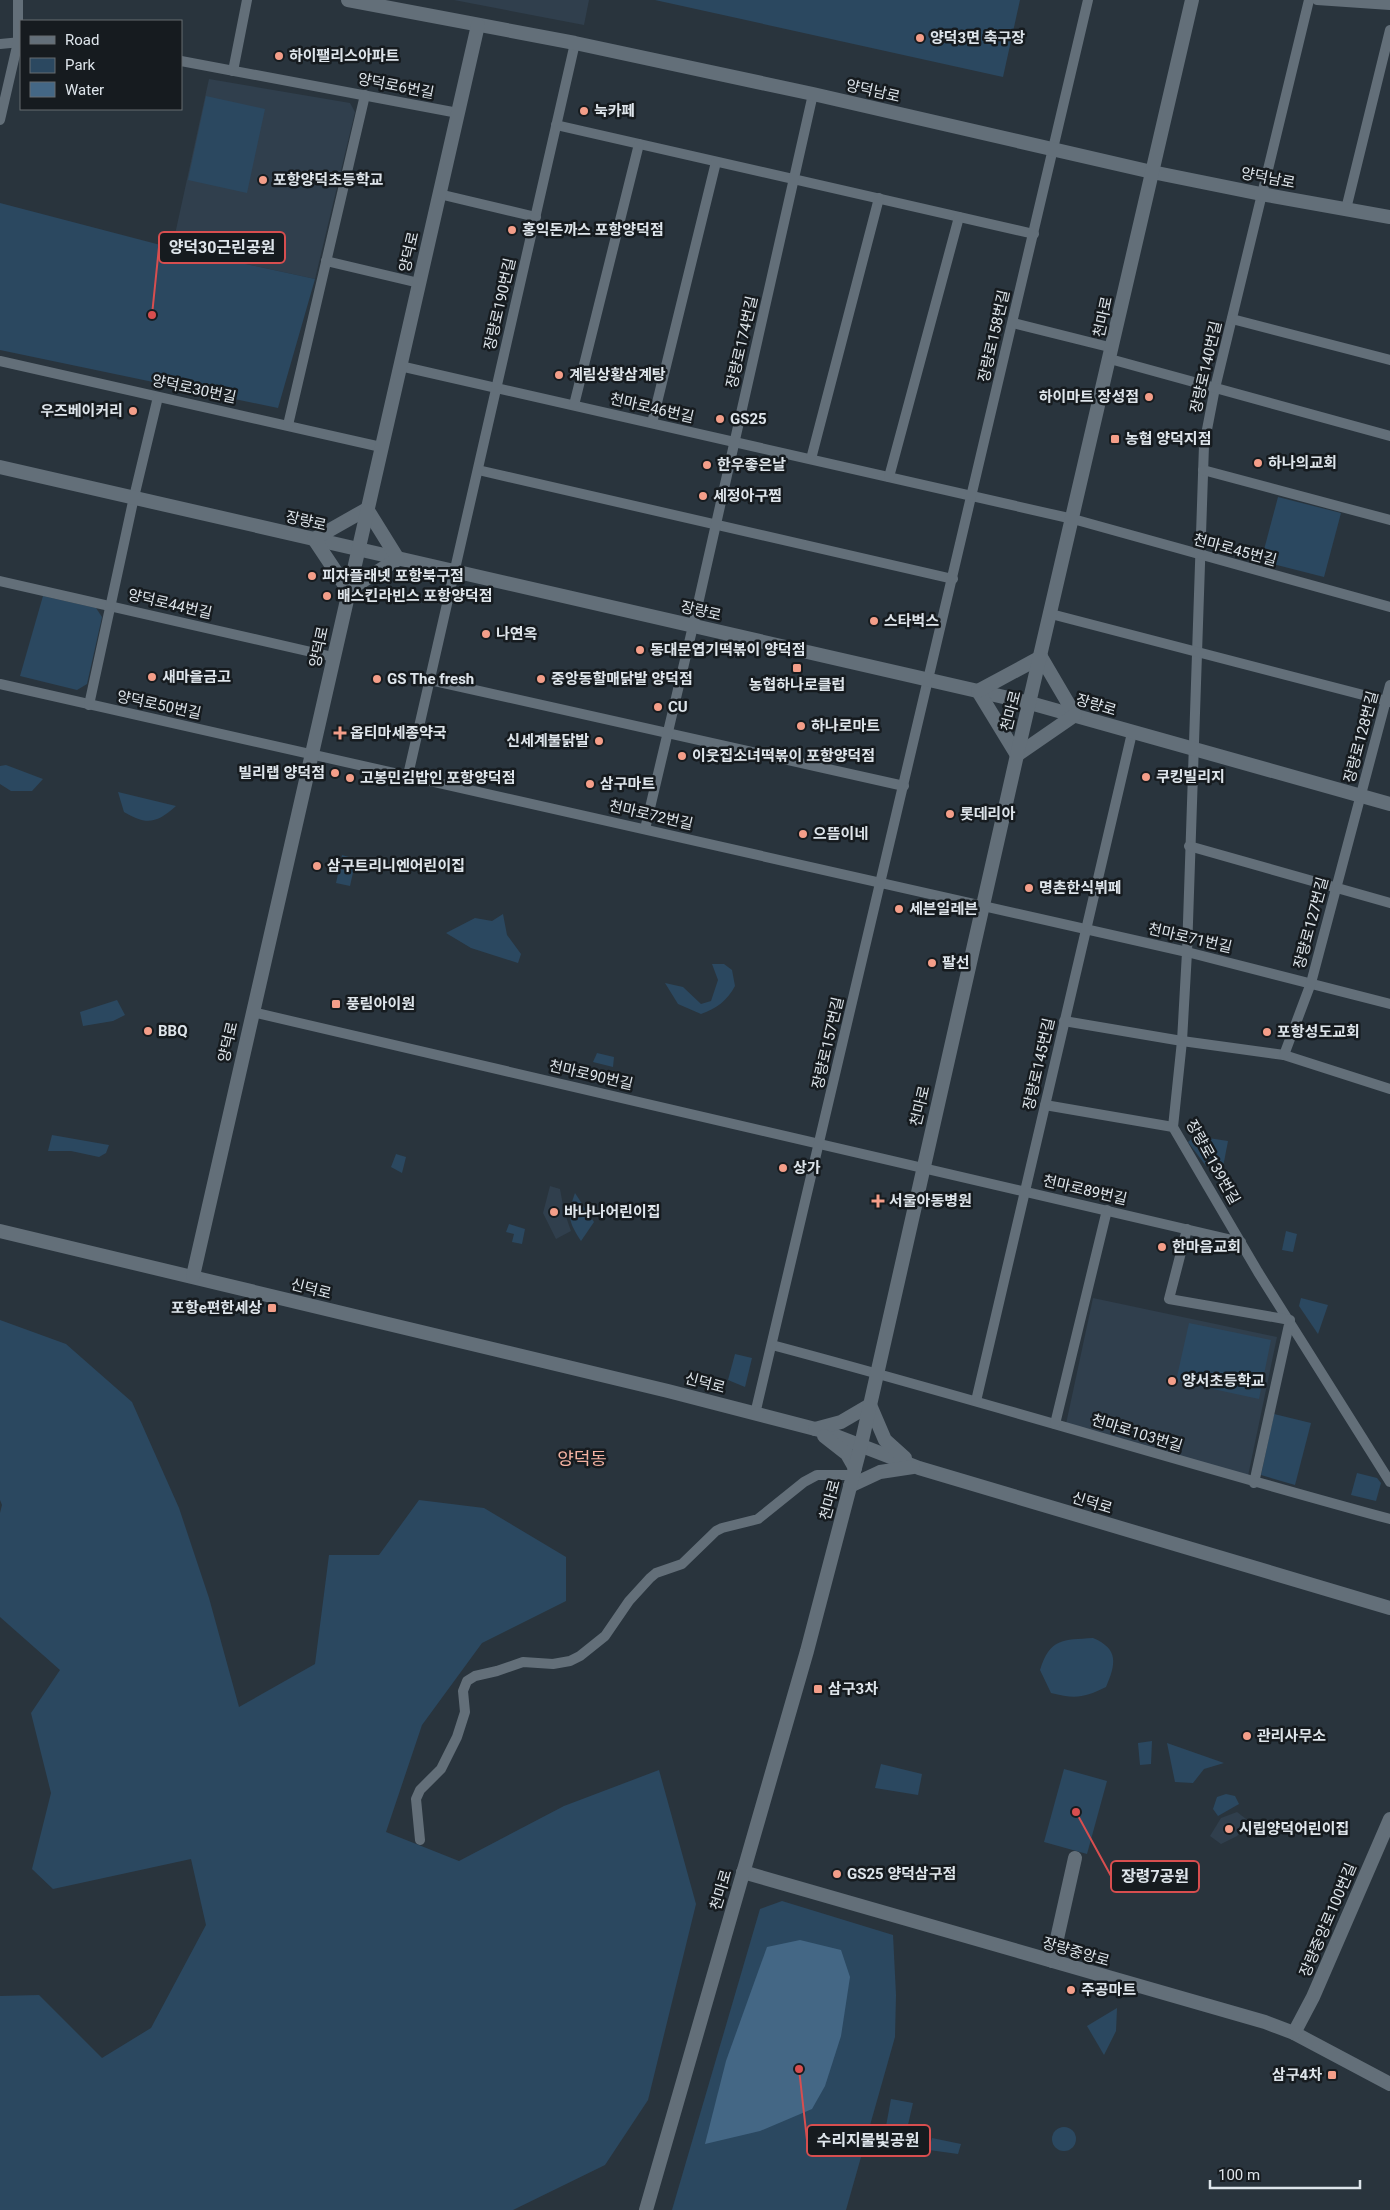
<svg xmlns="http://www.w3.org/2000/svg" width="1390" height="2210" font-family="Roboto,'Noto Sans KR',sans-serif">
<rect width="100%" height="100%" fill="#29343d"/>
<g fill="#303f4d">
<path d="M454 0H589L584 25Z"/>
<path d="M209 79 350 103 355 112 315 279 172 248Z"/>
<path d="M550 1186 560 1189 564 1211 571 1231 556 1239 543 1213Z"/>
<path d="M1093 1298 1277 1337 1248 1476 1066 1424Z"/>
<path d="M1237 1812 1250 1822 1237 1836 1221 1844 1210 1836 1221 1818Z"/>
</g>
<g fill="#2b4860">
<path d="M655 0H1020L1003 77Z"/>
<path d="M206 96 265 109 247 193 188 180Z"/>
<path d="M0 203 172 248 315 279 278 408 0 350Z"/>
<path d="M1278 497 1341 513 1324 577 1261 561Z"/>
<path d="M43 596 96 608 102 617 87 684 77 690 20 676Z"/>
<path d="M6 765 43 779 32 791H11L0 784V766Z"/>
<path d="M118 792 176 806C156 824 146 825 124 812Z"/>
<path d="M342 855 356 859 350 886 336 883Z"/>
<path d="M503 914 507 935 521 954 518 963 471 948 446 933 475 918 492 921Z"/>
<path d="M712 964H724L732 970 735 986C727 1001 717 1008 701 1014L678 1004 665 983 683 987 701 1004 711 1001 718 980Z"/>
<path d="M117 1000 125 1015 113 1021 83 1026 80 1012Z"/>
<path d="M597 1053 614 1057 613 1067 593 1062Z"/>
<path d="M52 1135 109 1145 106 1153 99 1157 71 1151H48Z"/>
<path d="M1195 1136 1228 1141 1223 1167 1206 1166 1188 1142Z"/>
<path d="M396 1154 406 1157 402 1173 391 1167Z"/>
<path d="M575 1193 594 1222 581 1241C568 1221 567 1216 575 1193Z"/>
<path d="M509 1224 525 1229 522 1244 512 1242 514 1234 506 1232Z"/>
<path d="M1286 1231 1297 1234 1293 1252 1282 1250Z"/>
<path d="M1301 1298 1328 1305 1318 1334 1299 1306Z"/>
<path d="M0 1320 66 1344 132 1402 179 1508 209 1598 239 1707 315 1664 329 1555H379L419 1500 484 1508 566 1557V1601L482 1643 422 1725 386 1832 459 1861 564 1806 659 1770 696 1904 648 2100 605 2165 513 2210H0V1996L39 1995 102 2058 151 2028 206 1925 191 1859 53 1889 32 1869 51 1793 31 1713 60 1670 0 1617V1513L2 1505 0 1500Z"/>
<path d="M1189 1323 1271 1340 1259 1399 1176 1381Z"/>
<path d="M735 1354 752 1358 745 1387 728 1380Z"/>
<path d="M1274 1414 1311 1423 1295 1485 1261 1475Z"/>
<path d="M1357 1473 1377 1478 1381 1483 1376 1501 1351 1495Z"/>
<path d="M1093 1638C1119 1649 1116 1664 1106 1687 1084 1698 1075 1699 1051 1693L1040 1670C1050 1638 1063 1640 1093 1638Z"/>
<path d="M1152 1741 1151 1764 1140 1765 1138 1743Z"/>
<path d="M1167 1743 1224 1763 1204 1769 1193 1783 1175 1782Z"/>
<path d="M881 1764 922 1774 918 1795 875 1788Z"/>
<path d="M1064 1769 1107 1781 1087 1854 1044 1842Z"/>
<path d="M1226 1794 1235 1796 1239 1804 1218 1816 1213 1809 1217 1797Z"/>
<path d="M782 1901 893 1935 896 1995 895 2037 846 2210H672L760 1909Z"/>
<path d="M1117 2008 1116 2031 1104 2055 1087 2026Z"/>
<path d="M891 2099 913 2103 904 2142 884 2137Z"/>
<circle cx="1064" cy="2139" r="12"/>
<path d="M932 2138 961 2144 958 2154 929 2150Z"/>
</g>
<path fill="#446785" d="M800 1940 841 1950 850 1977 841 2036 825 2086 812 2109 760 2131 705 2144 726 2061 767 1947Z"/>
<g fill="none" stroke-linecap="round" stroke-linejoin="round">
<g stroke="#636f79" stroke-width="10">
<path d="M1309 0 1215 388 1204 445 1187 952 1182 1041 1173 1127 1258 1272 1390 1482"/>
<path d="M1317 0 1390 5"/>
<path d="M0 44 21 42"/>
<path d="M181 61 458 113"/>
<path d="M233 71 247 0"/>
<path d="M0 120 18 42V0"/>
<path d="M556 125 1034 234"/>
<path d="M439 194 536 217"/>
<path d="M1346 209 1390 30"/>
<path d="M326 261 419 283"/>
<path d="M1232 319 1390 360"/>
<path d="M1013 323 1113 348"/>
<path d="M1110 359 1390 436"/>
<path d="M0 361 381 447"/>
<path d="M400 366 1073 519 1390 607"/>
<path d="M574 405 639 144"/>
<path d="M652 423 716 162"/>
<path d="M288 425 365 95"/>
<path d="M811 459 879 198"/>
<path d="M478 470 953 579"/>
<path d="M1203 470 1390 520"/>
<path d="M889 477 959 217"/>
<path d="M0 581 333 657"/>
<path d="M1051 614 1390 702"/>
<path d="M430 680 904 786"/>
<path d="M0 684 1187 952 1390 1004"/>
<path d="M89 705 134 497 158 397"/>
<path d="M408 775 575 43"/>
<path d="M645 829 693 626 813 94"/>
<path d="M1189 846 1390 903"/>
<path d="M252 1012 1241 1242"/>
<path d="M1064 1021 1182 1041 1284 1055 1390 1089"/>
<path d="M1284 1055 1311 983 1390 685"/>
<path d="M1045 1105 1173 1127"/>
<path d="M1187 1229 1169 1299 1290 1320 1254 1483"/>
<path d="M772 1345C979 1400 1183 1463 1390 1519"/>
<path d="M976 1401 1132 733"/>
<path d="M755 1414 1088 0"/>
<path d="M1055 1424 1107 1210"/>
<path d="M420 1840 416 1799 420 1790 441 1769 457 1737 465 1712 463 1691 467 1681 475 1676 497 1671 523 1662 553 1664 570 1661 580 1656 605 1636 629 1601 650 1578 656 1573 682 1564 716 1531 722 1528 758 1519 804 1482 817 1475H853"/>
</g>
<g stroke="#636f79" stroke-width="14">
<path d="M348 0 575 43 813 94 1152 172 1261 194 1390 217"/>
<path d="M0 467 1030 703 1390 804"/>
<path d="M367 509 398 559 348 590 314 539Z"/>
<path d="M1041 657 1075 715"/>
<path d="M978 691 1017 755"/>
<path d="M978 691 1041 657"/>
<path d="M1017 755 1075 715"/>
<path d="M0 1231 668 1391 823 1431 919 1468 1390 1608"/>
<path d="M193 1276 478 25"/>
<path d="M815 1429 841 1422 870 1405 885 1440 905 1458"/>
<path d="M824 1436 847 1454 855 1468"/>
<path d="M850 1486 880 1472 913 1467"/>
<path d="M743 1872 1265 2022 1294 2033 1390 2084"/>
<path d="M1052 1961 1075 1858"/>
<path d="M1294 2033 1313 1997 1390 1819"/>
<path d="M646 2210 807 1651 861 1445 1017 755 1192 0"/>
</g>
</g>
<g fill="#f49e89" stroke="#161b1f" stroke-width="2">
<circle cx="920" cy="38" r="5"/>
<circle cx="279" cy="56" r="5"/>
<circle cx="584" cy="111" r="5"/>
<circle cx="263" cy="180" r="5"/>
<circle cx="512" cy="230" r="5"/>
<circle cx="559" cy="375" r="5"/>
<circle cx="1149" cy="397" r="5"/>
<circle cx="133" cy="411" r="5"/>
<circle cx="720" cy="419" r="5"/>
<rect x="1110" y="434" width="10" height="10" rx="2.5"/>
<circle cx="1258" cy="463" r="5"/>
<circle cx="707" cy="465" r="5"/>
<circle cx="703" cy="496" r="5"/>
<circle cx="312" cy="576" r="5"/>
<circle cx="327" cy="596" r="5"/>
<circle cx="874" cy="621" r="5"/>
<circle cx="486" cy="634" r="5"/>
<circle cx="640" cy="650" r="5"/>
<rect x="792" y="663" width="10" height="10" rx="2.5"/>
<circle cx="152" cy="677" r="5"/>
<circle cx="377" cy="679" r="5"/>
<circle cx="541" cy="679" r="5"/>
<circle cx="658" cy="707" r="5"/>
<circle cx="801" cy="726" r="5"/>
<path d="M337.5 725.5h5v5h5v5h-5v5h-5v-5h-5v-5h5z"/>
<circle cx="599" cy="741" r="5"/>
<circle cx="682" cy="756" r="5"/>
<circle cx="335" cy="773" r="5"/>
<circle cx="1146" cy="777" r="5"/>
<circle cx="350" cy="778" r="5"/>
<circle cx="590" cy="784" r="5"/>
<circle cx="950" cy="814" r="5"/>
<circle cx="803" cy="834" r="5"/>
<circle cx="317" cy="866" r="5"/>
<circle cx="1029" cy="888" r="5"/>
<circle cx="899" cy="909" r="5"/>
<circle cx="932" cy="963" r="5"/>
<rect x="331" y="999" width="10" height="10" rx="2.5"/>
<circle cx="148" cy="1031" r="5"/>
<circle cx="1267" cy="1032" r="5"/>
<circle cx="783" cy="1168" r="5"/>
<path d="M875.5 1193.5h5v5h5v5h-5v5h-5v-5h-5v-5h5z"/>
<circle cx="554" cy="1212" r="5"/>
<circle cx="1162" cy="1247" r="5"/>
<rect x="267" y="1303" width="10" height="10" rx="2.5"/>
<circle cx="1172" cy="1381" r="5"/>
<rect x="813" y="1684" width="10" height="10" rx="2.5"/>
<circle cx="1247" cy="1736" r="5"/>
<circle cx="1229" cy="1829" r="5"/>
<circle cx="837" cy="1874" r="5"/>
<circle cx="1071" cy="1990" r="5"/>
<rect x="1327" y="2070" width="10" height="10" rx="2.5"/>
</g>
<g text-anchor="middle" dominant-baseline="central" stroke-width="5" stroke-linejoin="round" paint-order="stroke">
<g font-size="15" font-weight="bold" fill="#dee5eb" stroke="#161b1f" text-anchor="start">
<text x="930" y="38">양덕3면 축구장</text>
<text x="289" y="56">하이팰리스아파트</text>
<text x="594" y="111">눅카페</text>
<text x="273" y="180">포항양덕초등학교</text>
<text x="522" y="230">홍익돈까스 포항양덕점</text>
<text x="569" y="375">계림상황삼계탕</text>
<text x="1139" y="397" text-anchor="end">하이마트 장성점</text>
<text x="123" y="411" text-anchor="end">우즈베이커리</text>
<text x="730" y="419">GS25</text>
<text x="1125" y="439">농협 양덕지점</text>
<text x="1268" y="463">하나의교회</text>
<text x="717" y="465">한우좋은날</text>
<text x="713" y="496">세정아구찜</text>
<text x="322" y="576">피자플래넷 포항북구점</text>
<text x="337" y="596">배스킨라빈스 포항양덕점</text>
<text x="884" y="621">스타벅스</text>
<text x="496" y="634">나연옥</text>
<text x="650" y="650">동대문엽기떡볶이 양덕점</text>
<text x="162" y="677">새마을금고</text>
<text x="387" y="679">GS The fresh</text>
<text x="551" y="679">중앙동할매닭발 양덕점</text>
<text x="797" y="685" text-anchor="middle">농협하나로클럽</text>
<text x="668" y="707">CU</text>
<text x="811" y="726">하나로마트</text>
<text x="350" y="733">옵티마세종약국</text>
<text x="589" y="741" text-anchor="end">신세계불닭발</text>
<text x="692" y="756">이웃집소녀떡볶이 포항양덕점</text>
<text x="325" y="773" text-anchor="end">빌리랩 양덕점</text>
<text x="1156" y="777">쿠킹빌리지</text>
<text x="360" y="778">고봉민김밥인 포항양덕점</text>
<text x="600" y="784">삼구마트</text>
<text x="960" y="814">롯데리아</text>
<text x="813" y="834">으뜸이네</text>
<text x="327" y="866">삼구트리니엔어린이집</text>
<text x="1039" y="888">명촌한식뷔페</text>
<text x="909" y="909">세븐일레븐</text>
<text x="942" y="963">팔선</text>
<text x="346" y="1004">풍림아이원</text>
<text x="158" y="1031">BBQ</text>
<text x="1277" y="1032">포항성도교회</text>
<text x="793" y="1168">상가</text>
<text x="889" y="1201">서울아동병원</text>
<text x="564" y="1212">바나나어린이집</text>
<text x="1172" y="1247">한마음교회</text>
<text x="262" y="1308" text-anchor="end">포항e편한세상</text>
<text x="1182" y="1381">양서초등학교</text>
<text x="828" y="1689">삼구3차</text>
<text x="1257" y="1736">관리사무소</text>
<text x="1239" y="1829">시립양덕어린이집</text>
<text x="847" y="1874">GS25 양덕삼구점</text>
<text x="1081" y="1990">주공마트</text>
<text x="1322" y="2075" text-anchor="end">삼구4차</text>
</g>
<g font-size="15" fill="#dee5eb" stroke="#161b1f">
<text transform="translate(396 86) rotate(11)">양덕로6번길</text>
<text transform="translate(873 91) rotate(13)">양덕남로</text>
<text transform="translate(1268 178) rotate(11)">양덕남로</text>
<text transform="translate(409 252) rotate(-77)">양덕로</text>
<text transform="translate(500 304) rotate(-77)">장량로190번길</text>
<text transform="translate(1103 317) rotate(-78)">천마로</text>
<text transform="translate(994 336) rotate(-77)">장량로158번길</text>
<text transform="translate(742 342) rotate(-77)">장량로174번길</text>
<text transform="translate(1206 367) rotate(-77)">장량로140번길</text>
<text transform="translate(194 389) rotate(12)">양덕로30번길</text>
<text transform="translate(652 408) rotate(13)">천마로46번길</text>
<text transform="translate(306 521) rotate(13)">장량로</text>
<text transform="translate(1235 550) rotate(15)">천마로45번길</text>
<text transform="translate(170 604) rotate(13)">양덕로44번길</text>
<text transform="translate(701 611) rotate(13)">장량로</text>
<text transform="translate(319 647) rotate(-78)">양덕로</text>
<text transform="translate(159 705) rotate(12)">양덕로50번길</text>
<text transform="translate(1096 705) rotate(17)">장량로</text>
<text transform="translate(1011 711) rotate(-76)">천마로</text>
<text transform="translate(1361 737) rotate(-75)">장량로128번길</text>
<text transform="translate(651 815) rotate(13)">천마로72번길</text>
<text transform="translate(1311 923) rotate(-75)">장량로127번길</text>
<text transform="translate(1190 938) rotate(13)">천마로71번길</text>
<text transform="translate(228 1042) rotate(-77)">양덕로</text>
<text transform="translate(828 1043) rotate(-77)">장량로157번길</text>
<text transform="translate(1039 1064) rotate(-77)">장량로145번길</text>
<text transform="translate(591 1075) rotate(13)">천마로90번길</text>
<text transform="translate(920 1106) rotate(-77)">천마로</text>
<text transform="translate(1213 1162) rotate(61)">장량로139번길</text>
<text transform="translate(1085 1190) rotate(13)">천마로89번길</text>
<text transform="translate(311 1289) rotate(14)">신덕로</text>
<text transform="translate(705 1383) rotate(15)">신덕로</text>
<text transform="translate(1137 1433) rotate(17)">천마로103번길</text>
<text transform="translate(830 1500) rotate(-75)">천마로</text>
<text transform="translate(1092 1503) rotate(17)">신덕로</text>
<text transform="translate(721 1890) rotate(-74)">천마로</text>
<text transform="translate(1328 1920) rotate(-67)">장량중앙로100번길</text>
<text transform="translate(1076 1952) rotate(16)">장량중앙로</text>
</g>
<g font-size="18" fill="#f5b3a3" stroke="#161b1f">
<text x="582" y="1458">양덕동</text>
</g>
</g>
<path fill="none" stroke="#d84e4f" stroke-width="2" d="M152 315L159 247M1076 1812L1111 1876M799 2069L807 2140"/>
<g fill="#d84e4f" stroke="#161b1f" stroke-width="2">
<circle cx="152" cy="315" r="5"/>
<circle cx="1076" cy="1812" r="5"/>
<circle cx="799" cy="2069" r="5"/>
</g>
<g fill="#161b1f" stroke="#d84e4f" stroke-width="2">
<rect x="159" y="232" width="126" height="31" rx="5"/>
<rect x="1111" y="1861" width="88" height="31" rx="5"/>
<rect x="807" y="2125" width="123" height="31" rx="5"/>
</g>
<g font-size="16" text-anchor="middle" font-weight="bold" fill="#dee5eb">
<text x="222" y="253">양덕30근린공원</text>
<text x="1155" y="1882">장령7공원</text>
<text x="868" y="2146">수리지물빛공원</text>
</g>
<rect x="20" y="20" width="162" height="90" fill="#161b1f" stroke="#666c71"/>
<rect x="30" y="36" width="25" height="8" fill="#636f79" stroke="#666c71"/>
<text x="65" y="45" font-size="15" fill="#dee5eb">Road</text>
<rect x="30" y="58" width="25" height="15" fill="#2b4860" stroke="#666c71"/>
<text x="65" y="70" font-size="15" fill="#dee5eb">Park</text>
<rect x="30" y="82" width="25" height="15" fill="#446785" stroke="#666c71"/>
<text x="65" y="95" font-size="15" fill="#dee5eb">Water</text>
<path d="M1210 2180v8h150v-8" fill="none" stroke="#dee5eb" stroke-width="2.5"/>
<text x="1218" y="2180" font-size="15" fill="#dee5eb" stroke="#161b1f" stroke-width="4" paint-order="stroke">100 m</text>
</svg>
